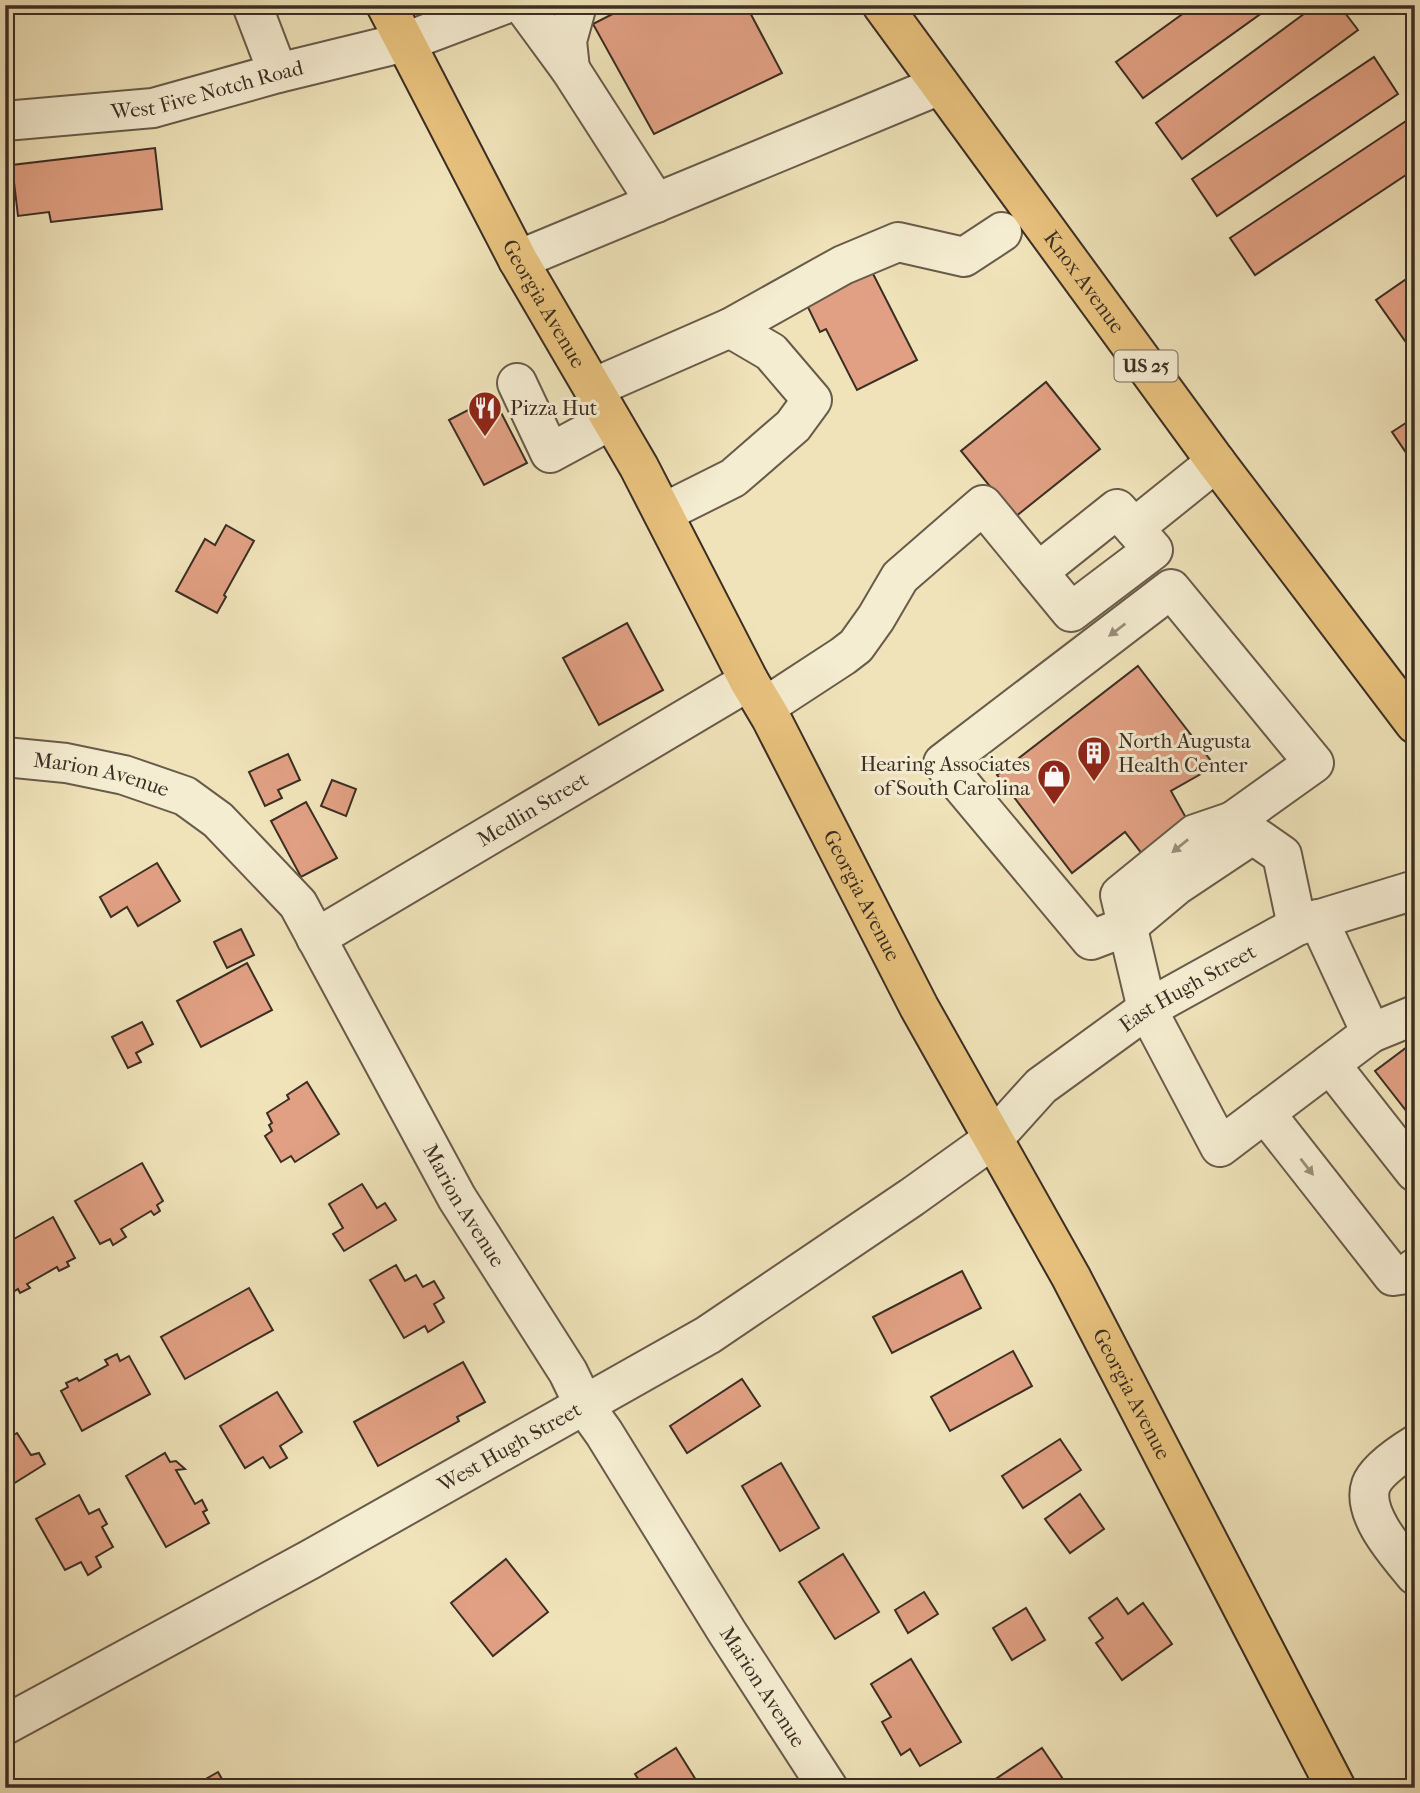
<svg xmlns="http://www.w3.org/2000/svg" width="1420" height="1793" font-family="'IM FELL French Canon',serif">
<rect width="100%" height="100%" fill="#f0e3ba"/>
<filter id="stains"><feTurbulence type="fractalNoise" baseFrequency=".00286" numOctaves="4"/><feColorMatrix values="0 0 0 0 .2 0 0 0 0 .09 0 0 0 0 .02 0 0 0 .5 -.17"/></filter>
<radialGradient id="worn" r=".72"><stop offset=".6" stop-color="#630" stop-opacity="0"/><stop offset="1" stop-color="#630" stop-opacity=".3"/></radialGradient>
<g fill="#e1a083" stroke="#3b2e24" stroke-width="2">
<path d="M630 5H746L782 73 654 134 593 24Z"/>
<path d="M1195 5H1273L1143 98 1116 62Z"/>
<path d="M1316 5H1339L1358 30 1182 159 1156 123Z"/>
<path d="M1374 57 1398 94 1217 216 1192 179Z"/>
<path d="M1412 117 1415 121V169L1255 275 1230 238Z"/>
<path d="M155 148 162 209 51 222 49 212 18 216 12 165Z"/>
<path d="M868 264 917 360 857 390 826 329 820 332 803 297Z"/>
<path d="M1415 273V355L1376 300Z"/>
<path d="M1046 382 1100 449 1015 517 961 451Z"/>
<path d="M493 397 527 463 484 485 449 420Z"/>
<path d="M1415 417V453L1409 457 1392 432Z"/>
<path d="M226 525 254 541 224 595 226 597 217 613 176 591 205 539 215 545Z"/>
<path d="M627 623 663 690 599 725 563 658Z"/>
<path d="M1138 666 1215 766 1171 791 1206 854 1167 886 1125 832 1072 873 997 775Z"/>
<path d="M288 754 300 780 278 790 282 798 265 806 249 772Z"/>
<path d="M332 780 356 789 346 816 321 806Z"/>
<path d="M306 802 337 858 301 877 271 821Z"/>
<path d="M157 863 180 901 138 926 127 907 111 917 100 897Z"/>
<path d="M241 929 254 955 227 968 214 942Z"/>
<path d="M247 963 272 1010 201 1047 177 1001Z"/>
<path d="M142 1022 153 1044 136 1053 141 1062 128 1068 112 1037Z"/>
<path d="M1415 1041V1122L1375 1071Z"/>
<path d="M307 1082 339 1134 295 1162 291 1156 281 1162 265 1136 272 1131 269 1125 272 1123 267 1113 289 1099 287 1095Z"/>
<path d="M142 1163 163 1201 157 1205 160 1211 154 1215 151 1211 121 1229 126 1237 113 1245 110 1239 100 1244 75 1201Z"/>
<path d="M362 1184 377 1208 385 1203 396 1220 344 1251 333 1234 343 1228 329 1204Z"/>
<path d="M53 1217 75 1258 67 1262 69 1266 59 1271 57 1267 27 1284 30 1288 20 1293 18 1289 8 1295 5 1291V1244Z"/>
<path d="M396 1265 405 1281 416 1275 423 1287 434 1281 444 1298 434 1304 444 1322 428 1332 425 1326 404 1338 370 1280Z"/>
<path d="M962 1271 981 1308 892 1353 873 1317Z"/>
<path d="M249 1288 273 1330 185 1379 161 1337Z"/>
<path d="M1013 1351 1032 1386 950 1431 931 1397Z"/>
<path d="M117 1354 120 1361 129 1356 150 1394 82 1431 61 1391 68 1387 66 1383 77 1378 79 1381 108 1365 105 1360Z"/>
<path d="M463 1362 485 1402 457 1417 459 1421 378 1466 354 1422Z"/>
<path d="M742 1379 760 1406 687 1453 670 1426Z"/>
<path d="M277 1392 302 1432 280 1446 287 1458 270 1468 263 1457 245 1468 220 1426Z"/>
<path d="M17 1433 31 1455 39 1453 45 1464 5 1489V1476L13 1471 5 1458V1440Z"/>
<path d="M1060 1439 1081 1470 1023 1508 1002 1476Z"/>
<path d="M165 1453 170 1462 176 1461 185 1469 176 1470 195 1504 202 1500 207 1510 203 1512 209 1523 166 1547 126 1476Z"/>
<path d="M781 1463 819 1528 780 1551 742 1486Z"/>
<path d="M1080 1494 1104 1529 1070 1553 1045 1519Z"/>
<path d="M79 1495 89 1514 99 1509 107 1524 102 1527 113 1547 96 1557 101 1567 88 1575 81 1562 65 1570 36 1519Z"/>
<path d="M843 1554 879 1612 835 1639 799 1582Z"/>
<path d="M506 1559 548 1612 493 1656 451 1603Z"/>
<path d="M924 1592 938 1614 908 1633 895 1610Z"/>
<path d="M1117 1598 1128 1614 1143 1603 1172 1644 1122 1680 1096 1643 1103 1638 1089 1618Z"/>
<path d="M1026 1608 1045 1640 1012 1660 993 1628Z"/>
<path d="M911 1659 961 1742 920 1766 910 1749 901 1755 882 1722 891 1717 871 1684Z"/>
<path d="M676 1748 701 1788H644L635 1774Z"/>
<path d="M1042 1748 1069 1788H982Z"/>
<path d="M218 1772 227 1788H190Z"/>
</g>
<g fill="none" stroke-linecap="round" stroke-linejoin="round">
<g stroke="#685b4a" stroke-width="42">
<g id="minor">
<path d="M252 5 278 73"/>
<path d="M523 5 570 69 656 203"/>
<path d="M570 69 567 41 577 5"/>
<path id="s1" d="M5 121 153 108 278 73 405 42 503 5"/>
<path d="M518 260 940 85"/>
<path d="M730 328 843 265 898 242 964 257 1002 232"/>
<path d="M517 383 550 453 611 420"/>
<path d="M593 388 730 328 771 352 812 400 793 426 733 478 663 513"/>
<path d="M1038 572 1117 509 1134 528"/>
<path d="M765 707 843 656 856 646 876 618 900 577 983 505 1071 612 1153 550 1134 528 1216 462"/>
<path id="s2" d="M5 757 66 763 124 775 185 796 218 820 298 904 457 1198 568 1372 584 1405 604 1433 727 1632 828 1788"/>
<path d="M1233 821 1314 763 1171 589 943 763 1091 940 1128 926 1177 885 1252 835"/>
<path d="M1297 926 1282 855 1233 821 1195 834 1120 895 1147 1009 1220 1147 1371 1033 1318 919"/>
<path id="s3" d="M316 938 749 681"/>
<path d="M1371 1033 1415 1015"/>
<path d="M1330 1064 1415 1172"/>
<path d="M1265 1113 1393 1276 1407 1274 1415 1268"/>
<path d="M1415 1445C1402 1453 1376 1471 1371 1485 1361 1514 1398 1554 1415 1575"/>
<path id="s4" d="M5 1725 311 1559 708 1335 912 1197 993 1139 1041 1086 1147 1009 1297 926 1415 890"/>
</g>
</g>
<g stroke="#3b2e24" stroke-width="42">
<g id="major">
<path id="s5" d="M386 5 518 260 639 467 749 681 771 718 919 1007 1071 1277 1336 1788"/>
<path id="s6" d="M882 5 1216 462 1415 724"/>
</g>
</g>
<use href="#minor" stroke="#f5edd2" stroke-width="38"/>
<use href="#major" stroke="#e8c27d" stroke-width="38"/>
</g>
<defs><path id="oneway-solid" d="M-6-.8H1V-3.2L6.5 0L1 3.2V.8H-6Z" transform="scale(1.75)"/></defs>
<g fill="#988e7b">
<use href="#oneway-solid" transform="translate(1117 630) rotate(143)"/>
<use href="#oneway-solid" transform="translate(1180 846) rotate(141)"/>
<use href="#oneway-solid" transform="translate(1307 1167) rotate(52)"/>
</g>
<defs>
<g id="restaurant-pin" transform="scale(1.75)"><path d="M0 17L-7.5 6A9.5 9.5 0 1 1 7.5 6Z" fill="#8f2418" stroke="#f5edd2"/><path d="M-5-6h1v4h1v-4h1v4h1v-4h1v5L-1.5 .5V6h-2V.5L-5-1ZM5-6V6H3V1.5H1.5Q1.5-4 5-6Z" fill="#fff"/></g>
<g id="building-pin" transform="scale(1.75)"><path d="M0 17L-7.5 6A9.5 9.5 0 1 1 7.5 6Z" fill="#8f2418" stroke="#f5edd2"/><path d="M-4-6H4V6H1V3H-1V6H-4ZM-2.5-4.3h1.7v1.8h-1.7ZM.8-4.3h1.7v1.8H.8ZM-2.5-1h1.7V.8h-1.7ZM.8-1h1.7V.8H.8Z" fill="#fff"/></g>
<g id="shop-pin" transform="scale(1.75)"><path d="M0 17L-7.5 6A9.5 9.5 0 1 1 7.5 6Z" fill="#8f2418" stroke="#f5edd2"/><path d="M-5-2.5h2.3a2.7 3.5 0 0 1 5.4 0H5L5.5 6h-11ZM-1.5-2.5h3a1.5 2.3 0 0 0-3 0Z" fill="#fff"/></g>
</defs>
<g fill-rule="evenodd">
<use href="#restaurant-pin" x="485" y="408"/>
<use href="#building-pin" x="1094" y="753"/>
<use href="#shop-pin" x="1054" y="776"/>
</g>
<g text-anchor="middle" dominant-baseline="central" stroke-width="6" stroke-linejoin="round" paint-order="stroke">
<rect fill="#f5edd2" stroke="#736758" stroke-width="2" x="1114.5" y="350.5" width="63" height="31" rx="5"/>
<g font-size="19" font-weight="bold" fill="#3b2e24">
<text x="1146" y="366">US 25</text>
</g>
<g font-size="21" fill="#3b2e24" stroke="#f5edd2">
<text stroke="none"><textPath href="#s1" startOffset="205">West Five Notch Road</textPath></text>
<text stroke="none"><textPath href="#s6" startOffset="343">Knox Avenue</textPath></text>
<text stroke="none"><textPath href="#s5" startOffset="338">Georgia Avenue</textPath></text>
<text stroke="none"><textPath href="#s2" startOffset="98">Marion Avenue</textPath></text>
<text stroke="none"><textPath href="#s3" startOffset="252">Medlin Street</textPath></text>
<text stroke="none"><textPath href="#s5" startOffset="1010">Georgia Avenue</textPath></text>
<text stroke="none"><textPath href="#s4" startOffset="1398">East Hugh Street</textPath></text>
<text stroke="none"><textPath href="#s2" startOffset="686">Marion Avenue</textPath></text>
<text stroke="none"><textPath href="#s5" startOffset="1577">Georgia Avenue</textPath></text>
<text stroke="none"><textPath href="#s4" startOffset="576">West Hugh Street</textPath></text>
<text stroke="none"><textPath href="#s2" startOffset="1253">Marion Avenue</textPath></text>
</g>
<g font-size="21" fill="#3b2e24" stroke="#f5edd2" text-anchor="start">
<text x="510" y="408">Pizza Hut</text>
<text x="1118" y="741">North Augusta<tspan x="1118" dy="24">Health Center</tspan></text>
<text x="1030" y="764" text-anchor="end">Hearing Associates<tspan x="1030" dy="24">of South Carolina</tspan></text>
</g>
</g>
<rect width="1420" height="1793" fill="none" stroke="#f0e3ba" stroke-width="28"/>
<rect x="7" y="7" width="1406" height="1779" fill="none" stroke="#3b2e24" stroke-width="3.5"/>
<rect x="14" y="14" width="1392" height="1765" fill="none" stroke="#3b2e24" stroke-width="2"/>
<rect width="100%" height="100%" filter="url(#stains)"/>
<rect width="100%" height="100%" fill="url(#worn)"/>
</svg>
